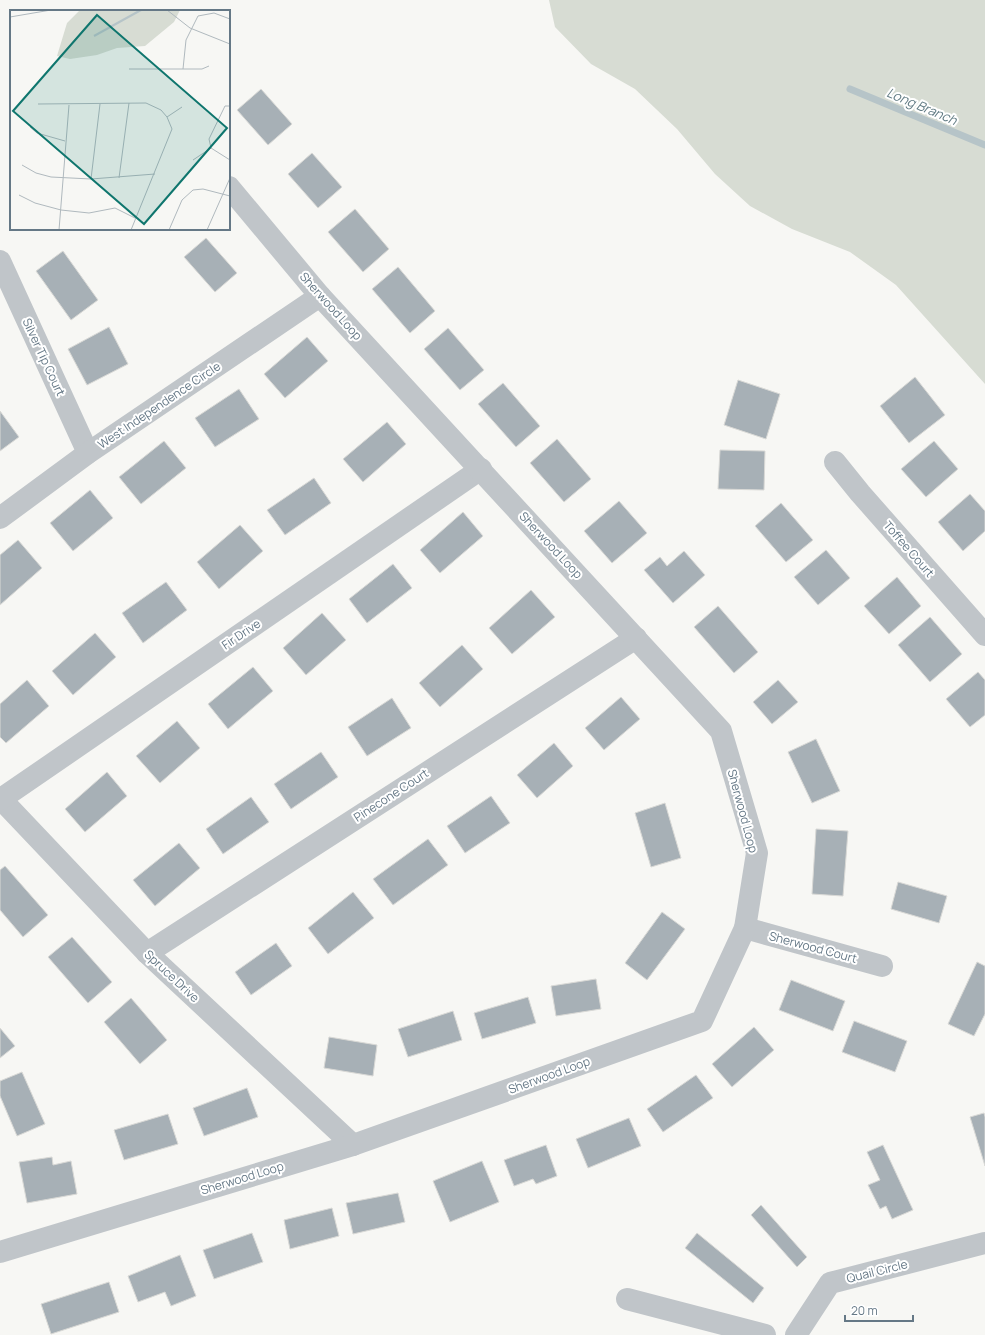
<svg xmlns="http://www.w3.org/2000/svg" width="985" height="1335" font-family="Manrope,sans-serif">
<rect width="100%" height="100%" fill="#f7f7f4"/>
<path fill="#d7dcd3" d="M549 0H985V384L896 285 850 252 792 229 750 206 715 174 677 129 635 89 591 64 555 27Z"/>
<g fill="none" stroke-linecap="round" stroke-linejoin="round">
<path stroke="#b6c4c8" stroke-width="7" d="M850 89 985 145"/>
</g>
<g fill="#a7b0b6" stroke="#d9d9d6">
<path d="M261 89 292 124 268 145 237 110Z"/>
<path d="M312 153 342 187 318 208 288 174Z"/>
<path d="M355 209 389 249 363 272 328 232Z"/>
<path d="M206 238 237 273 215 292 184 257Z"/>
<path d="M63 251 98 300 71 320 36 271Z"/>
<path d="M398 267 435 311 410 333 372 289Z"/>
<path d="M109 327 128 364 87 385 68 349Z"/>
<path d="M448 328 484 370 460 390 424 349Z"/>
<path d="M307 337 328 361 285 398 264 374Z"/>
<path d="M915 377 945 415 909 443 880 406Z"/>
<path d="M738 380 780 394 766 439 724 425Z"/>
<path d="M503 383 540 426 516 447 478 404Z"/>
<path d="M239 389 259 419 215 447 195 418Z"/>
<path d="M0 411 19 437 0 451Z"/>
<path d="M387 422 406 444 363 482 343 459Z"/>
<path d="M557 439 591 479 564 502 530 463Z"/>
<path d="M164 441 186 468 141 504 119 477Z"/>
<path d="M934 441 958 469 926 497 901 469Z"/>
<path d="M720 450 765 451 764 490 718 489Z"/>
<path d="M314 478 331 503 285 535 267 510Z"/>
<path d="M90 490 113 518 73 551 50 523Z"/>
<path d="M970 494 985 511V531L963 551 938 522Z"/>
<path d="M619 501 647 533 612 563 584 531Z"/>
<path d="M781 503 813 540 786 562 755 526Z"/>
<path d="M463 512 483 536 440 573 420 550Z"/>
<path d="M240 525 263 551 219 589 197 562Z"/>
<path d="M18 540 42 568 0 605V555Z"/>
<path d="M826 550 850 578 818 605 794 577Z"/>
<path d="M684 551 705 575 673 603 644 570 660 557 667 566Z"/>
<path d="M393 564 412 588 367 623 349 599Z"/>
<path d="M897 577 921 606 889 634 864 606Z"/>
<path d="M166 582 187 610 143 643 122 613Z"/>
<path d="M531 590 555 617 512 654 489 628Z"/>
<path d="M718 606 758 652 734 673 694 627Z"/>
<path d="M322 613 346 640 306 675 283 648Z"/>
<path d="M930 617 962 654 930 682 898 645Z"/>
<path d="M95 633 116 657 73 695 52 671Z"/>
<path d="M462 645 483 669 440 707 419 683Z"/>
<path d="M253 667 273 691 228 729 208 704Z"/>
<path d="M978 672 985 680V715L970 727 946 699Z"/>
<path d="M27 680 49 706 6 743 0 737V704Z"/>
<path d="M778 680 798 702 772 724 753 702Z"/>
<path d="M621 697 640 719 604 750 585 728Z"/>
<path d="M392 698 411 728 367 756 348 727Z"/>
<path d="M177 721 200 748 160 783 136 756Z"/>
<path d="M816 739 840 791 812 803 788 752Z"/>
<path d="M554 743 573 766 537 798 517 775Z"/>
<path d="M321 752 338 777 291 809 274 784Z"/>
<path d="M107 772 127 796 85 832 65 809Z"/>
<path d="M491 796 510 823 465 853 447 826Z"/>
<path d="M251 797 269 822 223 854 206 829Z"/>
<path d="M665 803 681 858 651 867 635 813Z"/>
<path d="M816 829 848 831 843 896 812 894Z"/>
<path d="M428 839 448 865 393 905 373 879Z"/>
<path d="M179 843 200 868 155 906 133 880Z"/>
<path d="M5 866 48 915 23 937 0 910V870Z"/>
<path d="M898 882 947 896 939 923 891 909Z"/>
<path d="M353 892 374 918 328 954 308 928Z"/>
<path d="M662 912 685 929 647 980 625 963Z"/>
<path d="M72 937 112 982 88 1003 48 957Z"/>
<path d="M276 943 292 966 251 995 235 972Z"/>
<path d="M977 962 985 966V1014L974 1036 948 1024Z"/>
<path d="M596 979 601 1009 556 1016 551 986Z"/>
<path d="M791 980 845 1001 833 1031 779 1010Z"/>
<path d="M528 997 536 1023 482 1039 474 1013Z"/>
<path d="M131 998 167 1040 140 1064 104 1022Z"/>
<path d="M453 1011 462 1040 408 1057 398 1029Z"/>
<path d="M854 1021 907 1041 895 1072 842 1052Z"/>
<path d="M754 1027 774 1050 732 1087 712 1064Z"/>
<path d="M0 1028 15 1046 0 1058Z"/>
<path d="M329 1037 377 1045 373 1076 324 1068Z"/>
<path d="M22 1072 45 1124 17 1136 0 1096V1081Z"/>
<path d="M696 1075 713 1098 663 1132 647 1109Z"/>
<path d="M247 1088 258 1117 204 1136 193 1108Z"/>
<path d="M984 1113 985 1117V1166L970 1117Z"/>
<path d="M168 1114 178 1144 124 1160 114 1130Z"/>
<path d="M629 1118 641 1146 588 1168 576 1139Z"/>
<path d="M546 1145 557 1176 536 1184 533 1179 514 1186 504 1160Z"/>
<path d="M883 1145 913 1210 892 1219 886 1206 880 1209 868 1185 880 1180 867 1152Z"/>
<path d="M52 1157 53 1165 71 1161 77 1194 27 1203 19 1162Z"/>
<path d="M482 1161 499 1202 450 1222 433 1181Z"/>
<path d="M398 1193 405 1222 353 1234 346 1203Z"/>
<path d="M761 1205 807 1257 797 1267 751 1215Z"/>
<path d="M332 1208 339 1236 290 1249 284 1220Z"/>
<path d="M252 1233 263 1262 214 1279 203 1250Z"/>
<path d="M697 1233 764 1288 753 1303 685 1248Z"/>
<path d="M180 1255 196 1296 171 1306 165 1292 138 1302 128 1276Z"/>
<path d="M109 1282 119 1312 51 1334 41 1304Z"/>
</g>
<g fill="none" stroke-linecap="round" stroke-linejoin="round">
<g stroke="#c0c5c9" stroke-width="22">
<path d="M0 261 88 453"/>
<path d="M835 462 860 493 985 635"/>
<path d="M0 518 88 453 320 296"/>
<path d="M0 798 147 953 353 1145"/>
<path d="M1 799 481 469"/>
<path d="M745 928 882 966"/>
<path d="M147 953 636 638"/>
<path d="M0 1252 353 1145 702 1021 745 928 757 853 721 731 320 296 229 187"/>
<path d="M627 1299 765 1335"/>
<path d="M796 1335 830 1283 985 1243"/>
</g>
</g>
<g text-anchor="middle" dominant-baseline="central" stroke-width="4" stroke-linejoin="round" paint-order="stroke">
<g font-size="12" fill="#657886" stroke="#fff">
<text transform="translate(331 306) rotate(48)">Sherwood Loop</text>
<text transform="translate(44 357) rotate(65)">Silver Tip Court</text>
<text transform="translate(159 405) rotate(-34)">West Independence Circle</text>
<text transform="translate(551 545) rotate(47)">Sherwood Loop</text>
<text transform="translate(909 549) rotate(49)">Toffee Court</text>
<text transform="translate(241 634) rotate(-34)">Fir Drive</text>
<text transform="translate(391 795) rotate(-33)">Pinecone Court</text>
<text transform="translate(743 811) rotate(75)">Sherwood Loop</text>
<text transform="translate(813 947) rotate(15)">Sherwood Court</text>
<text transform="translate(172 976) rotate(43)">Spruce Drive</text>
<text transform="translate(549 1075) rotate(-20)">Sherwood Loop</text>
<text transform="translate(242 1178) rotate(-17)">Sherwood Loop</text>
<text transform="translate(877 1271) rotate(-14)">Quail Circle</text>
</g>
<g font-size="13" font-style="italic" fill="#607a83" stroke="#fff">
<text transform="translate(922 106) rotate(23)">Long Branch</text>
</g>
</g>
<g transform="translate(10 10)">
<rect width="220" height="220" fill="#f7f7f4"/>
<path d="M170 0 164 12 135 36 107 38 87 45 60 49 47 46 57 13 69 1Z" fill="#d7dcd3"/>
<path fill="none" stroke="#b6c4c8" stroke-width="2" d="M84 26 131 0"/>
<path fill="none" stroke="#b0b9be" stroke-width="1" d="M157 0 180 18 220 34M0 7 41 0M119 59H192L199 56M173 59 176 30 188 6 204 3 220 9M28 94 136 93 151 100 157 107 162 119 121 220M220 96H215L199 129 201 138 220 150M157 107 172 97M20 117 27 123 55 131M183 150 201 138M12 155 26 163 41 167 81 169 145 164M109 168 119 93M81 169 90 94M9 185 25 193 51 200 79 203 105 198 125 208M49 220 59 95M159 220 172 190 183 180 193 179 220 186M197 220 220 168"/>
<path fill="#0f766e" fill-opacity="0.15" stroke="#0f766e" stroke-width="2" d="M87 5 217 118 134 214 3 101Z"/>
<rect width="220" height="220" fill="none" stroke="#657886" stroke-width="2"/>
</g>
<path d="M845 1315v6h68v-6" fill="none" stroke="#657886" stroke-width="2"/>
<text x="851" y="1315" font-size="12" fill="#657886" stroke="#ffffff" stroke-width="3" paint-order="stroke">20 m</text>
</svg>
